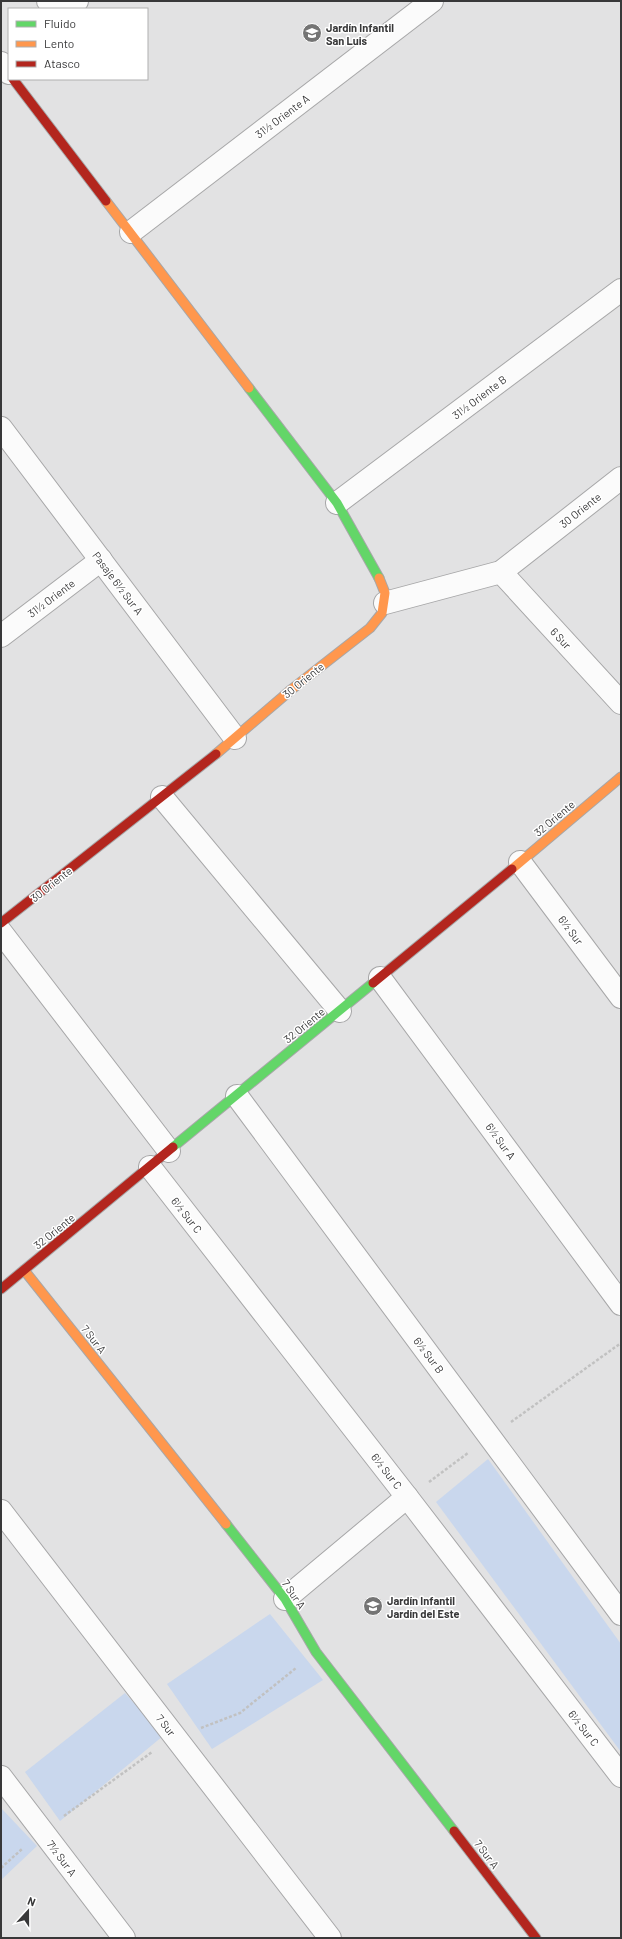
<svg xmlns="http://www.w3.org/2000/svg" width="622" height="1939" font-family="Barlow,sans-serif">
<rect width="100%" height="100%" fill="#e2e2e3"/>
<g fill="#c9d7ed">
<path d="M488 1459 621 1644V1752L436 1502Z"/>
<path d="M270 1614 323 1680 212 1749 167 1684Z"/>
<path d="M125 1693 163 1736 60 1821 25 1772Z"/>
<path d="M1 1808 37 1846 1 1880Z"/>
</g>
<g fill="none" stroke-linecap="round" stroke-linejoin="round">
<g stroke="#a7a7a8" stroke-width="24">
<g id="street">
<path d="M48 1 54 9"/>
<path d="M67 9 77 1"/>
<path d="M1 63 9 73"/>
<path d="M131 232 432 1"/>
<path d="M1 428 235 738"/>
<path d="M337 503 621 290"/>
<path d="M501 572 621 703"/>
<path d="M385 603 501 572 621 478"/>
<path d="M1 636 101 560"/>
<path d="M162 797 340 1011"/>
<path d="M520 862 621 997"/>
<path d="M1 932 169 1151"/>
<path d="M380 978 621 1304"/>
<path d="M237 1096 621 1614"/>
<path d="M150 1167 407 1497 621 1776"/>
<path d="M1 1511 330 1938"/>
<path d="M285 1599 407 1497"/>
<path d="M1 1777 124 1938"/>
</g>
</g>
<g stroke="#a7a7a8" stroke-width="11">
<g id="fast">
<path d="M249 388 337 503 379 578"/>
<path d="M173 1147 373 983"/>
<path d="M226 1524 285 1599 316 1652 454 1831"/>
</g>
</g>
<g stroke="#a7a7a8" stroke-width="11">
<g id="slow">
<path d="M106 201 249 388"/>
<path d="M216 754 292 689 370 628 382 613 385 593 379 578"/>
<path d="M512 869 621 777"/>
<path d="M24 1270 226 1524"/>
</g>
</g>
<g stroke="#a7a7a8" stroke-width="11">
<g id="jam">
<path d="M13 79 106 201"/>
<path d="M1 923 216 754"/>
<path d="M373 983 512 869"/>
<path d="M1 1289 173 1147"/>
<path d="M454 1831 536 1938"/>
</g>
</g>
<g stroke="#c1c1c1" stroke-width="2.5" stroke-dasharray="3 2" stroke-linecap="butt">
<path d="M511 1422 621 1343"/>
<path d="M429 1482 468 1453"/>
<path d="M201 1728 240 1713 296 1668"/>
<path d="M64 1816 152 1752"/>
<path d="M1 1868 22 1849"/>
</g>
<use href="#street" stroke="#fbfbfb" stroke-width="22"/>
<use href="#fast" stroke="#63d668" stroke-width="9"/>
<use href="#slow" stroke="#ff974d" stroke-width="9"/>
<use href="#jam" stroke="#b3261e" stroke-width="9"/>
</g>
<defs>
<g id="school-disc" transform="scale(1)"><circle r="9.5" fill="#747474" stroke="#fff"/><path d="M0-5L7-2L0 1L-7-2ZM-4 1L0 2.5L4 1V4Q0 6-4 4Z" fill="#fff"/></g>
</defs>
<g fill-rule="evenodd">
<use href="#school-disc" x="312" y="33"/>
<use href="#school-disc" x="373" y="1606"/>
</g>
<g text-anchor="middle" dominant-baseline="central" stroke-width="3" stroke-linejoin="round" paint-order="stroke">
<g font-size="11" font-weight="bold" fill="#383839" stroke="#fff" text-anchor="start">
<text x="326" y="27">Jardín Infantil<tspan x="326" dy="13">San Luis</tspan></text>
<text x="387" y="1600">Jardín Infantil<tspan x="387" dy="13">Jardín del Este</tspan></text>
</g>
<g font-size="11" fill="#383839" stroke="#fff">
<text transform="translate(282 116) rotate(-37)">31½ Oriente A</text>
<text transform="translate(479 397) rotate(-37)">31½ Oriente B</text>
<text transform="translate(580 510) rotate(-38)">30 Oriente</text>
<text transform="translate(118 583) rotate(53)">Pasaje 6½ Sur A</text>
<text transform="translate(51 598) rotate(-37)">31½ Oriente</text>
<text transform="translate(561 638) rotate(47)">6 Sur</text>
<text transform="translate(303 680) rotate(-39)">30 Oriente</text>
<text transform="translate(554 818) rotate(-40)">32 Oriente</text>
<text transform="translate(51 884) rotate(-38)">30 Oriente</text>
<text transform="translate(571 930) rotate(53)">6½ Sur</text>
<text transform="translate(304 1025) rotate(-39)">32 Oriente</text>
<text transform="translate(501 1141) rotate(54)">6½ Sur A</text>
<text transform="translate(187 1215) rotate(52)">6½ Sur C</text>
<text transform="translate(54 1231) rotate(-39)">32 Oriente</text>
<text transform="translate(94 1339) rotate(52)">7 Sur A</text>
<text transform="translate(429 1355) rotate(53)">6½ Sur B</text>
<text transform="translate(387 1471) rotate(52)">6½ Sur C</text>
<text transform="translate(294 1594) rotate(56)">7 Sur A</text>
<text transform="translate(166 1725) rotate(52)">7 Sur</text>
<text transform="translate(584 1728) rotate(52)">6½ Sur C</text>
<text transform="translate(487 1854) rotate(53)">7 Sur A</text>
<text transform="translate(62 1858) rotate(53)">7½ Sur A</text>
</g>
</g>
<rect width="622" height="1939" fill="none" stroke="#383839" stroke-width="4"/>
<rect x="8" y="8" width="140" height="72" fill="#ffffff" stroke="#afafb0"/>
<rect x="16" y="21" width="20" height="6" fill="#63d668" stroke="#afafb0"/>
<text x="44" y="28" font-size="12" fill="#383839">Fluido</text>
<rect x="16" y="41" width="20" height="6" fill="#ff974d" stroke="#afafb0"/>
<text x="44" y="48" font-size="12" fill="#383839">Lento</text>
<rect x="16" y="61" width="20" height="6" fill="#b3261e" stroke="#afafb0"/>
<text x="44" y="68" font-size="12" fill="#383839">Atasco</text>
<g transform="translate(28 1911) rotate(21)" stroke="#ffffff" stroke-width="3" paint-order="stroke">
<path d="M0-3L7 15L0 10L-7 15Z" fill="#383839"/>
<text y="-6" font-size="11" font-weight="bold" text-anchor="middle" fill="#383839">N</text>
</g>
</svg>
